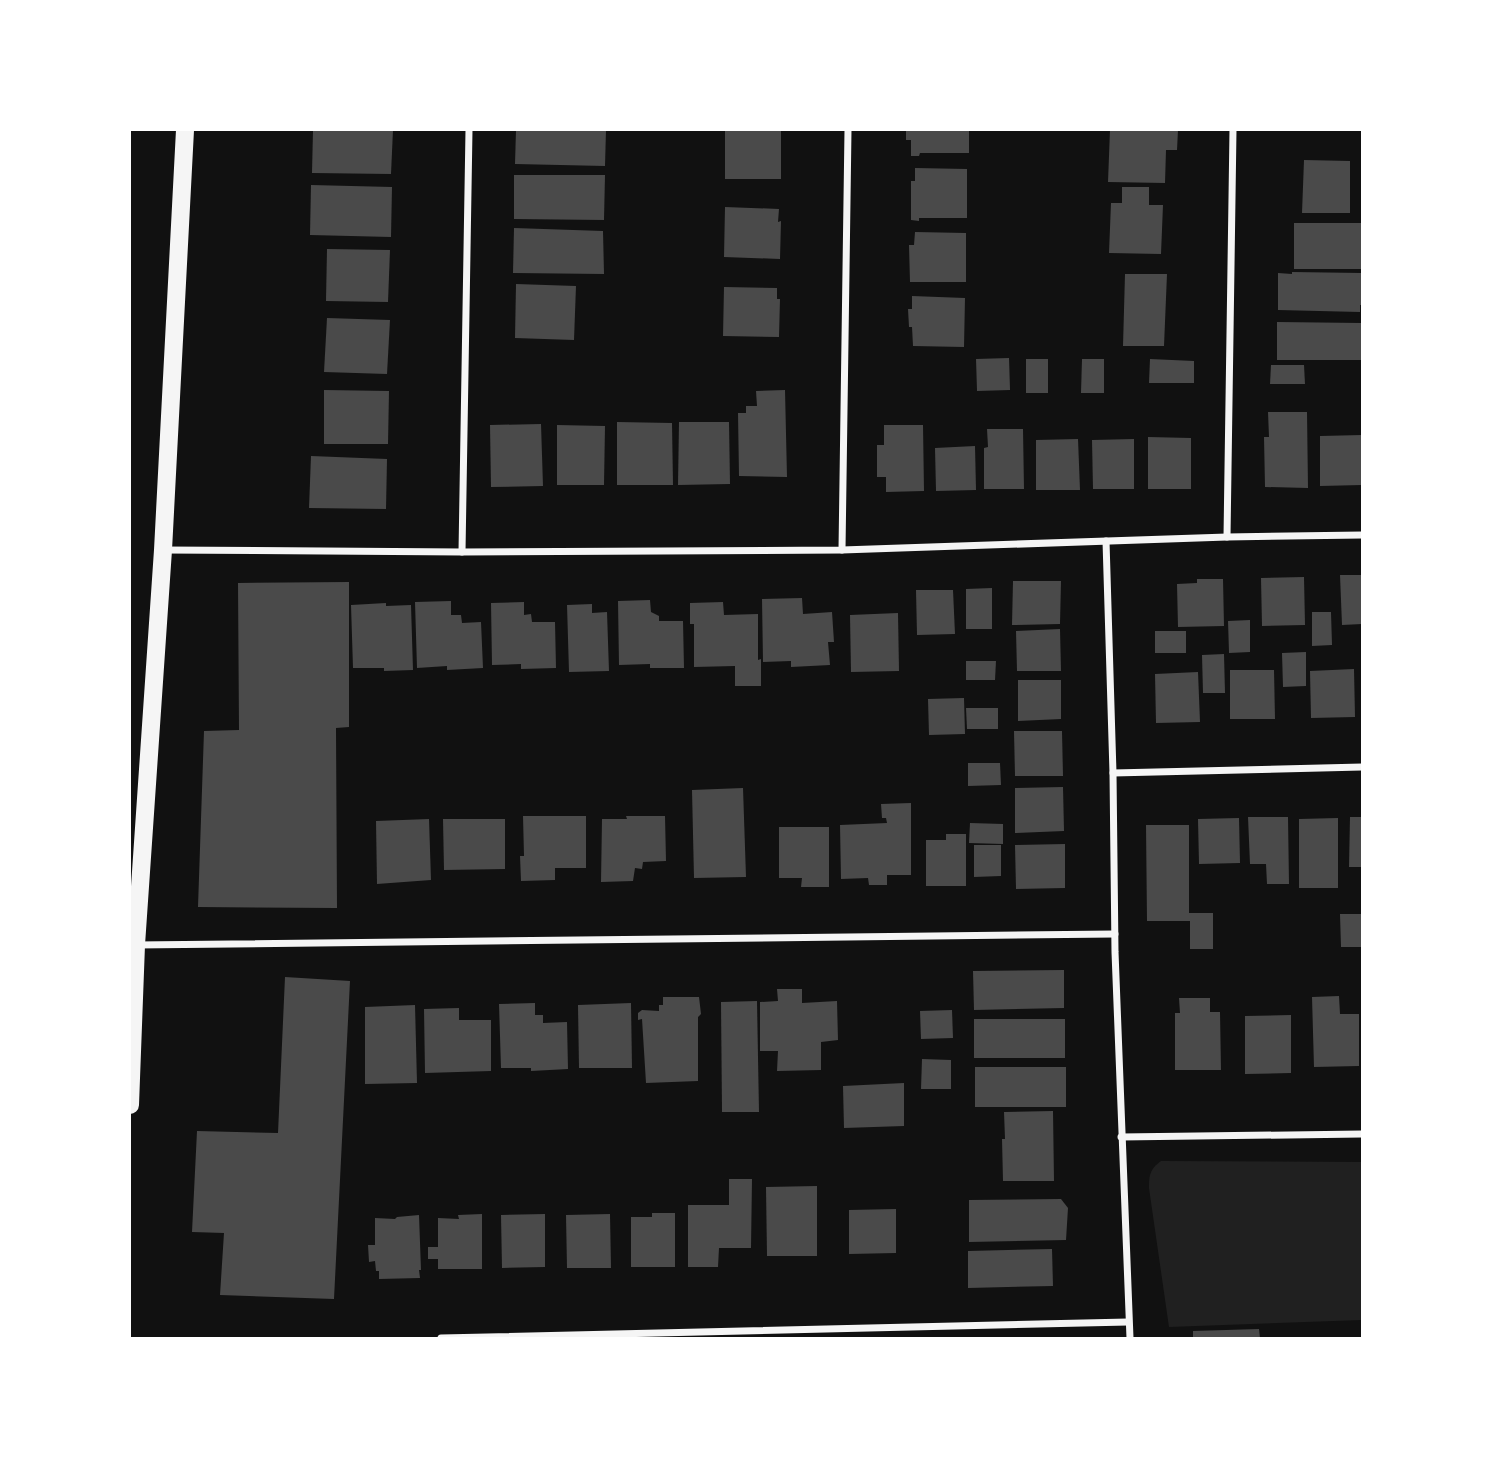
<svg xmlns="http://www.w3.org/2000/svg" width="1492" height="1468" font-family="'Times New Roman',serif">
<rect width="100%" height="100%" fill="#111"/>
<path fill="#202020" d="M1161 1161 1362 1162V1320L1169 1327 1149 1188C1149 1175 1150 1169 1161 1161Z"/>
<g fill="#4a4a4a">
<path d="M313 130H393L391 174 312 173Z"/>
<path d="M516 130H606L605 166 515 164Z"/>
<rect x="725" y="130" width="56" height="49"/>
<path d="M906 130H969V153H920L919 156H911V140H906Z"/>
<path d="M1110 130H1178L1177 150H1166L1165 183 1108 182Z"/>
<path d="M1304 160 1350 161V213H1302Z"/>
<path d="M915 168 967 169V218H919V221L911 220V181H915Z"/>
<path d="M514 175H605L604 220 514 219Z"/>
<path d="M311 185 392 187 391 237 310 235Z"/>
<path d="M1122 187H1149V205H1163L1161 254 1109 253 1111 203H1122Z"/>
<path d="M725 207 779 209 778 222 781 221 780 259 724 257Z"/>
<rect x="1294" y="223" width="68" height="46"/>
<path d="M514 228 603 231 604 274 513 273Z"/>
<path d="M915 232 966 233V282H910L909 245H914Z"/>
<path d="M327 249 390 250 388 302 326 301Z"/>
<path d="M1292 272 1362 273V305H1360V312L1278 310V273L1292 274Z"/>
<path d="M1125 274H1167L1164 346H1123Z"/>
<path d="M516 284 576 286 574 340 515 338Z"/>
<path d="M724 287 777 288V299H780L779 337 723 336Z"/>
<path d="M912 296 965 298 964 347 913 346 912 327H909L908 309H912Z"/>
<path d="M327 318 390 320 387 374 324 372Z"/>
<path d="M1277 322 1362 323V360H1277Z"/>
<path d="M1009 358 1010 390 977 391 976 359Z"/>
<rect x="1026" y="359" width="22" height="34"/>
<path d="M1082 359H1104V393H1081Z"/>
<path d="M1150 359 1194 361V383H1149Z"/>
<path d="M1271 365H1304L1305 384H1270Z"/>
<path d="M324 390 389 391 388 444H324Z"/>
<path d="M785 390 787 477 739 476 738 413H746V406H757L756 391Z"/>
<path d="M1268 412H1307L1308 488 1265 487 1264 437H1269Z"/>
<path d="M617 422 672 423 673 485H617Z"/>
<path d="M679 422H729L730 484 678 485Z"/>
<path d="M541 424 543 486 491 487 490 425Z"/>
<path d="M557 425 605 426 604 485H557Z"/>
<path d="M884 425H923L924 491 886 492V477H877V445H884Z"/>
<path d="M987 429H1023L1024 489H984V448L988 447Z"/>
<path d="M1362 435V485L1320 486V436Z"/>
<path d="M1148 437 1191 438V489H1148Z"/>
<path d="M1078 439 1080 490H1036V440Z"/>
<path d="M1134 439V489H1093L1092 440Z"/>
<path d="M975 446 976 490 936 491 935 448Z"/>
<path d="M311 456 387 459 386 509 309 508Z"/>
<path d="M1340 575H1362V624L1342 625Z"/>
<path d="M1304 577 1305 625 1262 626 1261 578Z"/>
<path d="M1197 579H1223L1224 626 1178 627 1177 584 1197 583Z"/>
<path d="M1013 581H1061L1060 624 1012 625Z"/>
<path d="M349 582V727L336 728 337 908 198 907 204 731 239 730 238 583Z"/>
<path d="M992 588V629H966V589Z"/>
<path d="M916 590H953L955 634 917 635Z"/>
<path d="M802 598 803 614 832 612 834 642H828L830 665 791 667V661L763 662 762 599Z"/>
<path d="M650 600 651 612 659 616V621H683L684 668H650V664L619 665 618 601Z"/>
<path d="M451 601V615H461L462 623 481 622 483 668 447 670V666L417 668 415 602Z"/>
<path d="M524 602V615L531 614 532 622H555L556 668 521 669V664L492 665 491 603Z"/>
<path d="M723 602 724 615 758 614V660L761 659V686H735V666L694 667V624H690V603Z"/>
<path d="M386 603V606L411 605 413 670 384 671V668H353L351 605Z"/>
<path d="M592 604V613L607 612 609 671 569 672 567 605Z"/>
<path d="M1312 612H1331L1332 645 1312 646Z"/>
<path d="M898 613 899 671 851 672 850 615Z"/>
<path d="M1250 620V652L1229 653 1228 621Z"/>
<path d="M1060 629 1061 671H1017L1016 631Z"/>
<rect x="1155" y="631" width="31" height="22"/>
<path d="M1306 652V686L1283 687 1282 653Z"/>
<path d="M1224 654 1225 693H1203L1202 655Z"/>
<path d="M966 661H996L995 680H966Z"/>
<path d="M1354 669 1355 717 1311 718 1310 671Z"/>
<path d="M1230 670H1274L1275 719H1230Z"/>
<path d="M1198 672 1200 722 1156 723 1155 674Z"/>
<path d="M1018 680H1061V719L1018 721Z"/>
<path d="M964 698 965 734 929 735 928 699Z"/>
<path d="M966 708H998V729H967Z"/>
<path d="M1014 731H1062L1063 776H1015Z"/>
<path d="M968 763H1000L1001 785 968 786Z"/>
<path d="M1063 787 1064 831 1015 833V788Z"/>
<path d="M743 788 746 877 694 878 692 790Z"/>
<path d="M911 803V875H887V885H869L868 878 841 879 840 825 887 823 886 818H882L881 804Z"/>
<path d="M523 816H586V868H555V880L521 881 520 856H524Z"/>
<path d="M626 816H665L666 861 643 862 642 869 635 868 633 881 601 882 602 819H627Z"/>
<path d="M1248 817H1288L1289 884H1267L1266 864H1250Z"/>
<path d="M1350 817H1362V867H1349Z"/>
<path d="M1239 818 1240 863 1199 864 1198 819Z"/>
<path d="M1338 818V888H1299V819Z"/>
<path d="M429 819 431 880 377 884 376 821Z"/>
<path d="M443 819H505V869L444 870Z"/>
<path d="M970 823 1003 824V844L969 843Z"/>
<path d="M1146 825H1189V913H1213V949H1190V921H1147Z"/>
<path d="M779 827H829V887H801L802 878H779Z"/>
<path d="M946 834H966V886H926V840H946Z"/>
<path d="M1065 844V888L1016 889 1015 845Z"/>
<path d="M974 845H1001V876L974 877Z"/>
<path d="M1340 914H1362V947H1341Z"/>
<path d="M1064 970V1008L974 1010 973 971Z"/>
<path d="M285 977 350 981 334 1299 220 1295 224 1233 192 1232 197 1131 278 1133Z"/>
<path d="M777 989H802V1003L837 1001 838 1040 821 1042V1070L777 1071 778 1051H760V1002L778 1001Z"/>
<path d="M1339 996 1340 1014H1359V1066L1314 1067 1312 997Z"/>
<path d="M663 997H699L701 1014 698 1017V1081L646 1083 642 1019 638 1020V1013L642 1010 659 1011V1005H663Z"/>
<path d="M1179 998H1210V1012H1220L1221 1070H1175V1013H1180Z"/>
<path d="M757 1001 759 1112H722L721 1002Z"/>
<path d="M535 1003V1015H543V1023L567 1022 568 1069 531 1071V1068H501L499 1004Z"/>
<path d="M631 1003 632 1068H579L578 1005Z"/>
<path d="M415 1005 417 1083 365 1084V1007Z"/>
<path d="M459 1008V1020H491V1071L425 1073 424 1009Z"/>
<path d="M952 1010 953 1038 921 1039 920 1011Z"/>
<path d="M1291 1015V1073L1245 1074V1016Z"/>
<rect x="974" y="1019" width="91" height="39"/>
<path d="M922 1059 951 1060V1089H921Z"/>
<rect x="975" y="1067" width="91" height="40"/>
<path d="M904 1083V1126L844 1128 843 1086Z"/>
<path d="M1053 1111 1054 1181H1003L1002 1139H1005L1004 1112Z"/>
<path d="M729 1179H752L751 1248H719L718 1267H688V1205H729Z"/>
<path d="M817 1186V1256H767L766 1187Z"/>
<path d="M1061 1199 1068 1208 1066 1240 969 1242V1200Z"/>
<path d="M896 1209V1253L849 1254V1210Z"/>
<path d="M652 1213H675V1267H631V1217H652Z"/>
<path d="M482 1214V1269H438V1259H428V1247H438V1218L459 1219 458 1215Z"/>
<path d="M545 1214V1267L502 1268 501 1215Z"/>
<path d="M610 1214 611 1268H567L566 1215Z"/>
<path d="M419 1215 421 1270H419L420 1278 379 1279V1271H376L375 1261 369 1262 368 1245H375V1218L395 1219 397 1217Z"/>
<path d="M1052 1249 1053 1286 968 1288V1251Z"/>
<path d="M1259 1329 1260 1338H1193V1331Z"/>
</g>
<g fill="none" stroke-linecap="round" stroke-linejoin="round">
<g stroke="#f5f5f5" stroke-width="7">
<path d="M1227 537 1233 130"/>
<path d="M1106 541 1113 773 1115 952 1130 1338"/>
<path d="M163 550 462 552 842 550 1227 537 1362 535"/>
<path d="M842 550 848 130"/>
<path d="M462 552 469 130"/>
<path d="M1113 773 1362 767"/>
<path d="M136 945 1115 934"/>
<path d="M1121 1137 1362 1134"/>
<path d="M441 1338 1128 1322"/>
</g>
<path stroke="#f5f5f5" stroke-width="18" d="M130 1105 136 945 163 550 185 130"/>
</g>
<rect width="1492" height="1468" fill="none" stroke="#ffffff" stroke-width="262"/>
</svg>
